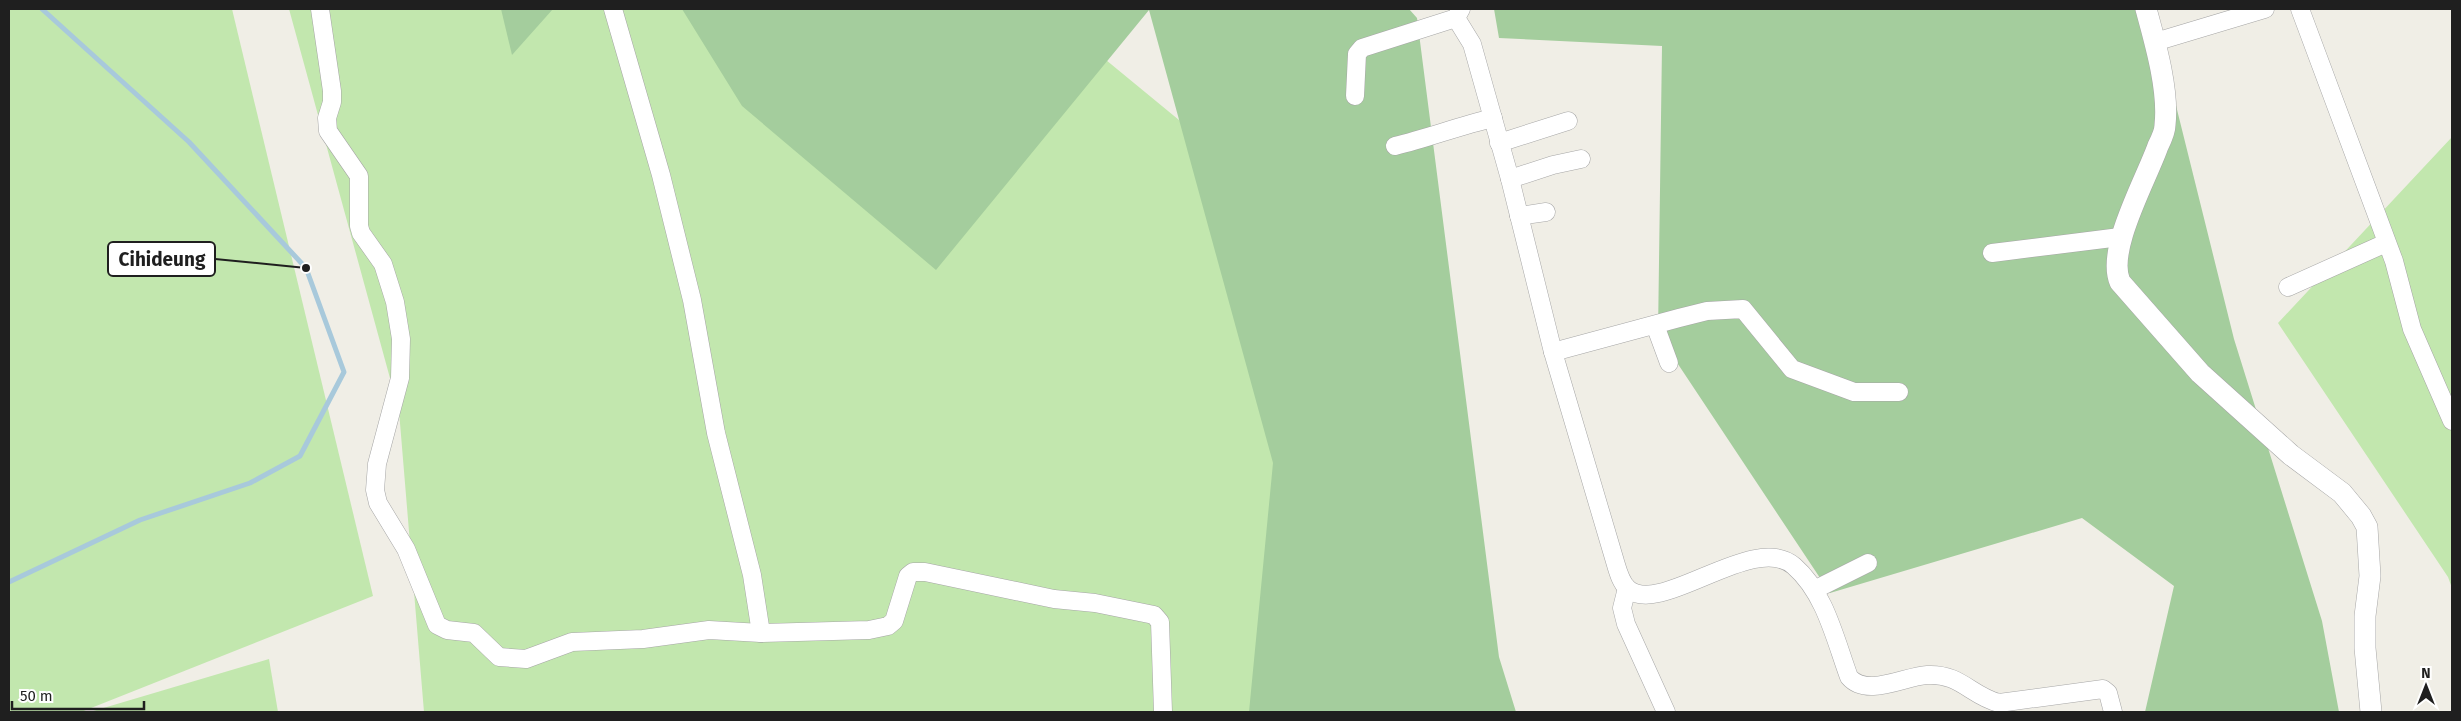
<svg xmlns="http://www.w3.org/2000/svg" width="2461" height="721" font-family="'Fira Sans',sans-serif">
<rect width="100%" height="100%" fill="#f0eee6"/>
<g fill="#c2e7ae">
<path d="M9 9H232L373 596 81 712H9Z"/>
<path d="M289 9H1044L1388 292 1328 712H424L399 411Z"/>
<path d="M2452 137V588L2448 577 2278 323Z"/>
<path d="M269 659 278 712H90Z"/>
</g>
<g fill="#a4cd9d">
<path d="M501 9H553L512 55Z"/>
<path d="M682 9H1409L1417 18 1499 657 1516 712H1249L1273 463 1149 10 936 270 742 106Z"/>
<path d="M1494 9H2152L2234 339 2322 621 2339 712H2145L2174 586 2082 518 1830 593 1658 334 1662 46 1499 38Z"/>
</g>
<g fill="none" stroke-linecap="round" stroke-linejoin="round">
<path stroke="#a8c9db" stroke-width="5" d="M9 582 140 520 250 483 300 456 344 372 306 268 189 142 42 9"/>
<g stroke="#a6a6a6" stroke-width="19">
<g id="minor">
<path d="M320 9 332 91V102L327 118 328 131 359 176V226L361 233 383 264 395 302 401 339 400 378 377 464 375 490 378 503 406 549 437 625 447 630 474 633 499 657 526 659 572 642 643 639 709 630 761 633 869 630 888 626 894 621 908 576 913 572H925L1054 599 1095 603 1154 615 1160 622 1163 712"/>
<path d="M613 9 661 175 692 300 716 433 752 575 761 633"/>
<path d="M1461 9 1456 18 1472 44 1510 179 1553 352 1614 558C1617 568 1620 582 1628 589 1661 617 1754 531 1794 566 1825 593 1835 639 1849 677 1867 698 1905 676 1927 675 1960 673 1971 696 1999 703L2103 689 2108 693 2113 712"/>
<path d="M2300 9 2394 261 2412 329 2452 421"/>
<path d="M2155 42 2265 9"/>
<path d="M1355 96 1357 54 1362 48 1456 18"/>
<path d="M1499 143 1568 121"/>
<path d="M1395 146C1428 138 1459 126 1493 118"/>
<path d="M1510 179 1553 165 1581 159"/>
<path d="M1519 216 1546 212"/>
<path d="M1992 253 2120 237"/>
<path d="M2288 287 2386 243"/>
<path d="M1655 325 1669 363"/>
<path d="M1553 352 1679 318 1707 311 1743 309 1792 369 1854 392H1899"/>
<path d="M1627 588 1622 608 1626 624 1666 712"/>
<path d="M1816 589 1868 563"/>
</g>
</g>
<g stroke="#a6a6a6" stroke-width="22">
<path id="tertiary" d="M2146 9C2155 42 2169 90 2165 125 2165 132 2161 140 2158 146 2146 180 2106 250 2120 282L2200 373 2291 455 2342 493 2361 516 2367 527 2370 576 2365 616V648L2371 712"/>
</g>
<use href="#minor" stroke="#fff" stroke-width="18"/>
<use href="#tertiary" stroke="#fff" stroke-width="21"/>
</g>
<path fill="none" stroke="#1f1f1f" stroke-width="2" d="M306 268L215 259"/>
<circle fill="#1f1f1f" stroke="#fff" stroke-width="2" cx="306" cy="268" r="5"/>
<rect fill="#fff" stroke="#1f1f1f" stroke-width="2" x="108" y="242" width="107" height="34" rx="5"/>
<g font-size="19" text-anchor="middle" font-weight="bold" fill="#1f1f1f">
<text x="162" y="266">Cihideung</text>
</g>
<rect width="2461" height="721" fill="none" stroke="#1f1f1f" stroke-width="20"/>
<g transform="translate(2426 686)" stroke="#ffffff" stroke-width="4" paint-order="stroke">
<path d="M0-4L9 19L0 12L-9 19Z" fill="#1f1f1f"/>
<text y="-8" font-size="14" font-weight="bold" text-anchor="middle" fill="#1f1f1f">N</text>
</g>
<path d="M12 701v8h132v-8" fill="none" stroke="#1f1f1f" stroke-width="2.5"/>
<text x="20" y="701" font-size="15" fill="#1f1f1f" stroke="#ffffff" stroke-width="4" paint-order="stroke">50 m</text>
</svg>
